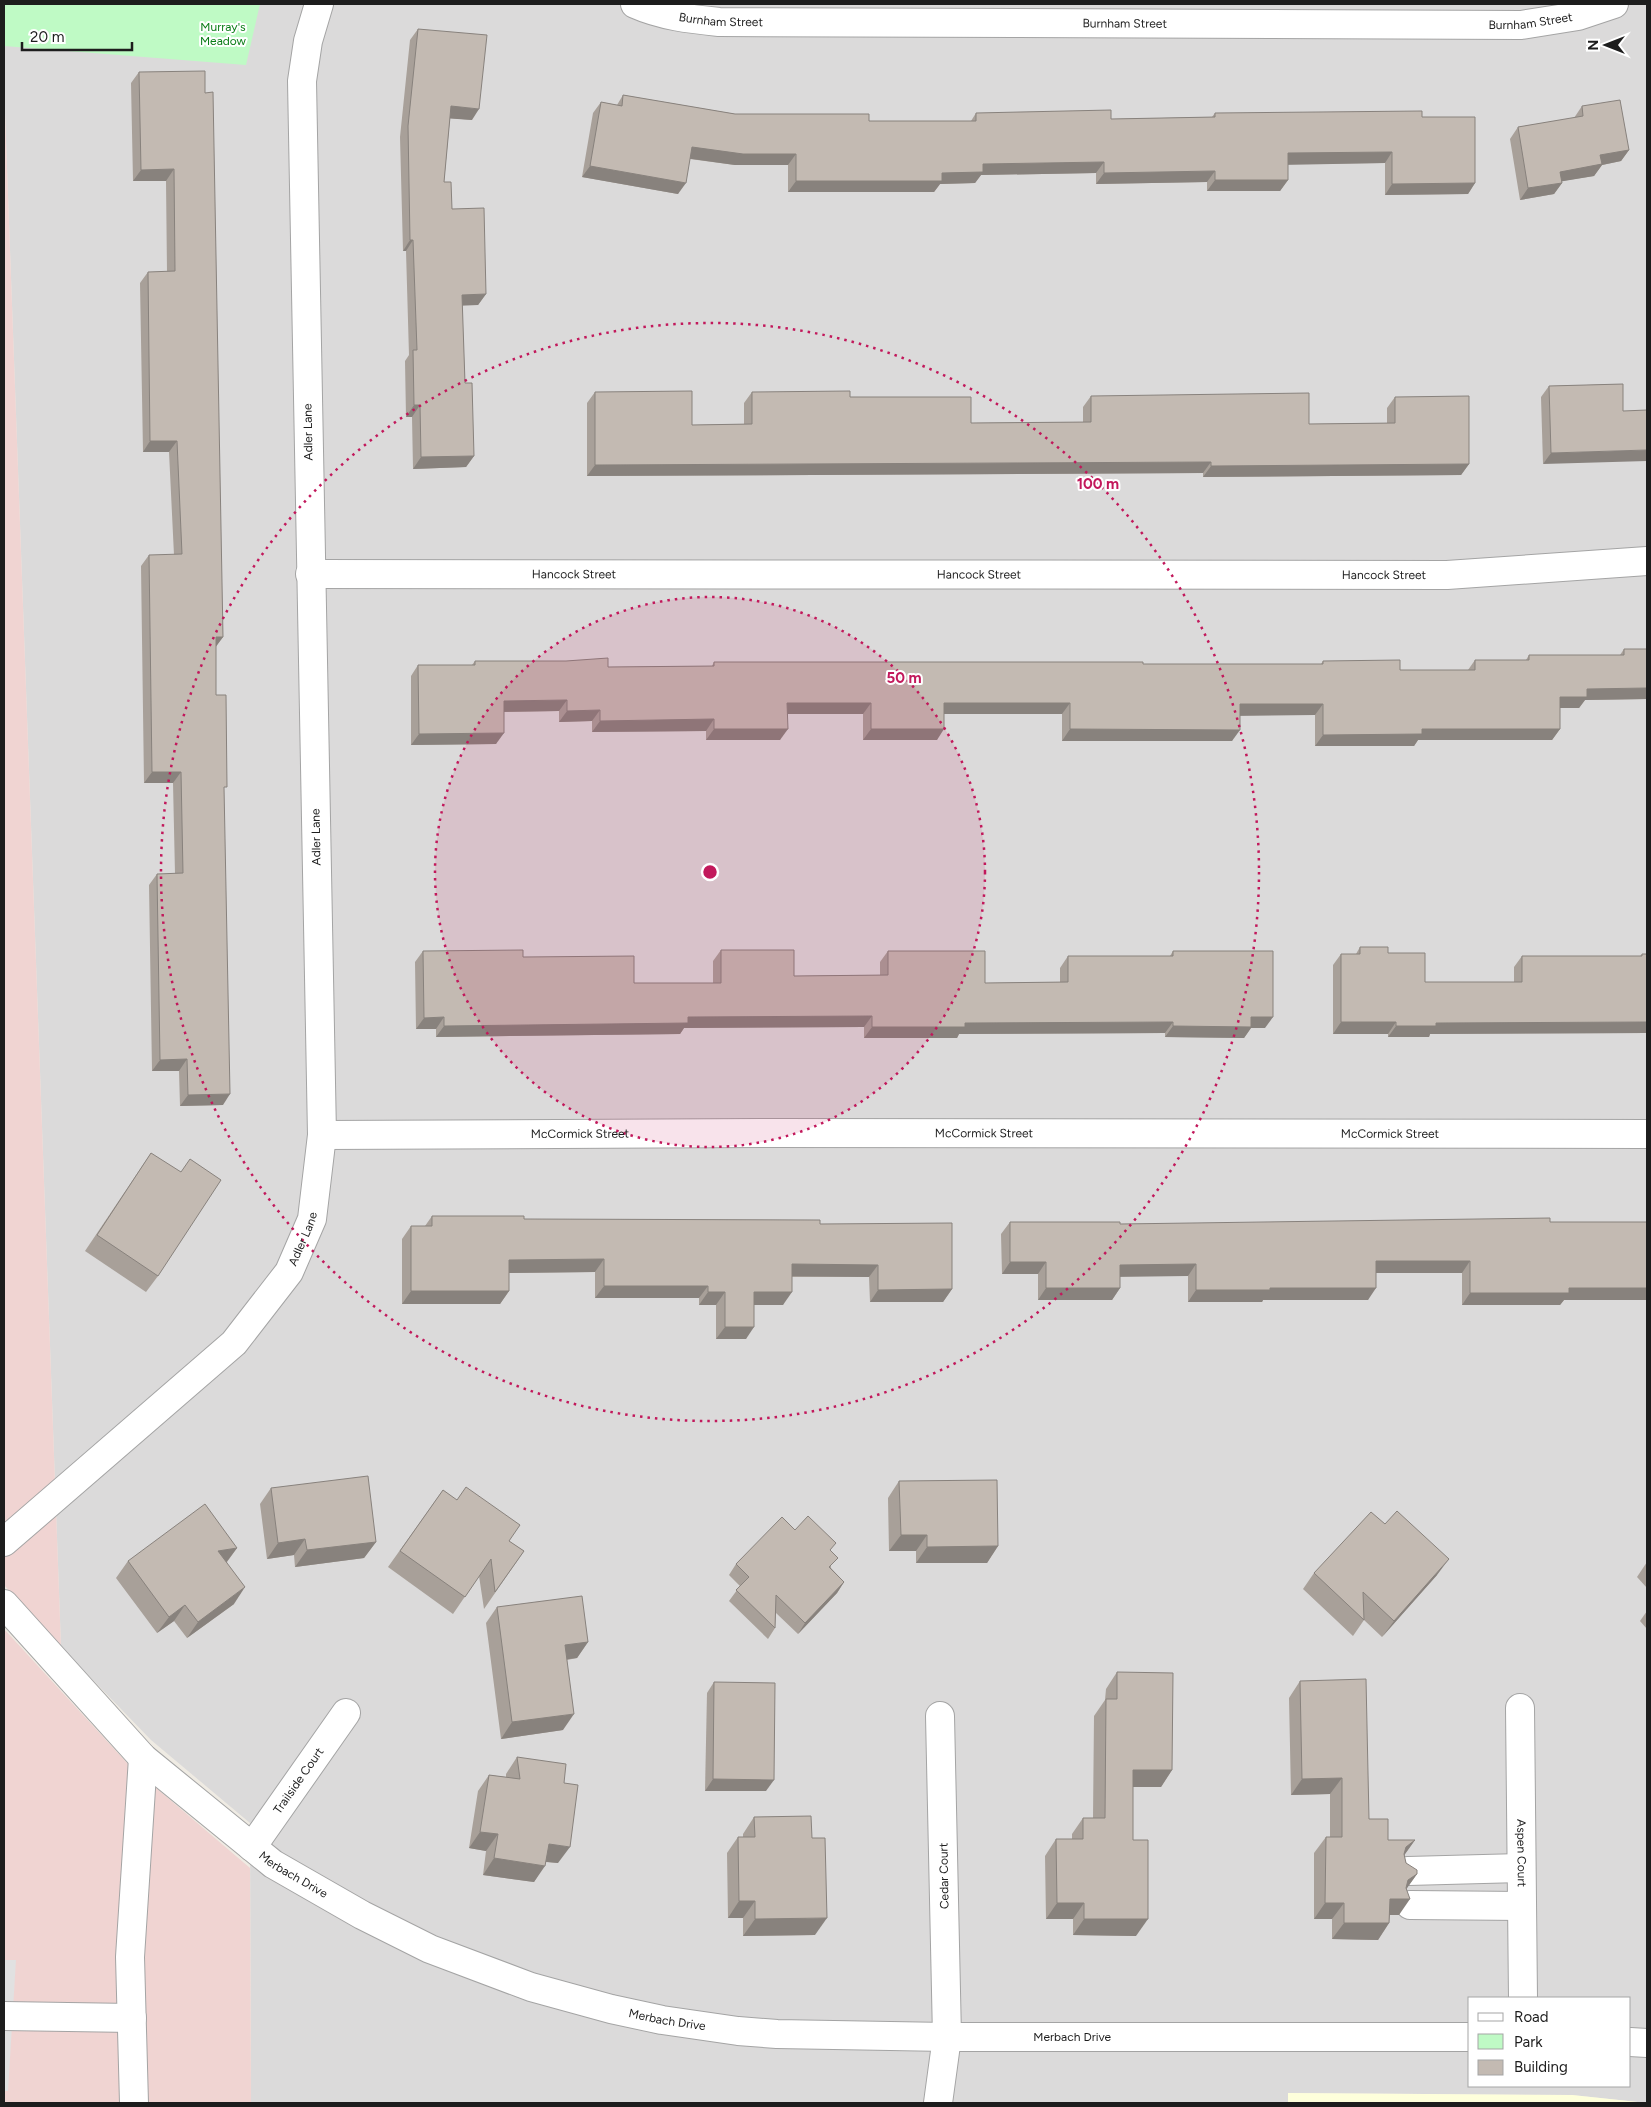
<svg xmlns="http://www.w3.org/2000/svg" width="1651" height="2107" font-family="Figtree,sans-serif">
<rect width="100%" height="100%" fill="#efebe3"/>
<path fill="#dbdada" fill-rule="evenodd" d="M4 4H1647V2103L1572 2095 1288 2093V2103H251L250 1823 151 1740 61 1647 4 86ZM1470 1998H1630V2086H1470Z"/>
<g fill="#f0d4d2">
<path d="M4 86 61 1647 4 1585Z"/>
<path d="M4 1629 128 1764 250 1868 251 2103H4Z"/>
</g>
<path fill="#feffdb" d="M1288 2093 1572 2095 1647 2103H1288Z"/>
<path fill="#bffac5" d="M4 4H260L246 65 4 46Z"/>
<path fill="#e1e1e1" d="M4 1960H16L8 2091H4Z"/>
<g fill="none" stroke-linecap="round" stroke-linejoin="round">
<g stroke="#a4a4a4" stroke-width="30">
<g id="minor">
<path id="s1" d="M635 4C662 16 690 19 719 22L1521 25 1578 16 1614 4"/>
<path id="s2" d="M310 574 1447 575 1647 561"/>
<path id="s3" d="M322 1135 760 1133 1647 1134"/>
<path id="s4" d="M4 1542 234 1343 289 1272 312 1219 322 1135 302 81 308 41 319 4"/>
<path id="s5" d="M4 1604 143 1758 273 1864 362 1915 430 1949 531 1987 611 2009 662 2020 738 2031 777 2034 947 2037H1470"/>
<path id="s6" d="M1520 1708 1523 1998"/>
<path id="s7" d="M252 1847 346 1713"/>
<path d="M1408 1871 1521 1868"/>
<path d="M1410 1905 1522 1906"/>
<path d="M4 2016 132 2018"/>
<path d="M1630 2042 1647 2043"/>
<path d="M134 2103 130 1957 143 1758"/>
<path d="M938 2103 947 2037 940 1716"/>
</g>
</g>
<use href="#minor" stroke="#fff" stroke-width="28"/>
</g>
<g fill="#a8a099">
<path d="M418 29 472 120 450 118 444 182 452 209 486 294 478 305H462L465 383 474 456 466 467 413 469 412 417H406L405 361 409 355 406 251H403L400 137 410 40Z"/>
<path d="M139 72 205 93 223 637 216 646V695L224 791 223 1105 180 1106 179 1071H152L149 885 157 874H175L173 783H144L141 566 149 555H174L169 452H143L140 283 148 272H167L166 181H133L131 83Z"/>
<path d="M623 95 735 114 869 121H971L976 113 1111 119 1212 117 1215 113 1422 117 1475 183 1468 194 1385 195V163L1288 164V180L1280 191H1207V182L1096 184V173L981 175 975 183 940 184 934 192H788V165H735L690 159 678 194 582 177 593 113 601 102 617 105Z"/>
<path d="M1582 106 1629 150 1621 161 1602 165 1594 176 1562 181V183L1554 194 1520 200 1510 139 1518 127 1574 118Z"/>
<path d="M1623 384 1543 464 1541 397 1549 386Z"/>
<path d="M595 392 692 425 744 424V403L752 392 850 397 971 423 1083 422V407L1091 396 1309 424 1387 423V408L1395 397 1469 464 1461 475 1203 477V473L587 476V403Z"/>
<path d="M1624 649H1647V699L1585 700 1579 708H1560V729L1552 740H1418L1414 746H1315V715H1240L1232 741H1062V714H944L937 740H863V714H787L780 740H706V731L592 732V721L559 722V711L504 712 496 744 411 745V676L418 665H472L475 661 608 667 712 666 714 662 1143 664H1321L1323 661 1400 670H1468L1475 660H1526L1529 655H1620Z"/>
<path d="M1360 947 1388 953 1425 982H1514V967L1522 956H1640L1642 954H1647V1033L1430 1034 1429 1037H1388V1034H1333V965L1341 954H1356Z"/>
<path d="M721 950 794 976 880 975V962L888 951 985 983 1060 982V968L1068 956H1170L1173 951 1265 1028H1251L1244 1038 1165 1037V1033L959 1034 957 1038H864V1027L684 1028 680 1034 436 1037V1029H416L415 962 423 951 523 957 634 983H713V961Z"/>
<path d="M151 1153 158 1276 146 1292 85 1251Z"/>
<path d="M432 1216 524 1219 820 1224 952 1289 943 1302H870L869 1277H792L783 1305H754L746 1339H716V1305H699V1298H595V1272L509 1273V1291L500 1304H402V1239L411 1226H425Z"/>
<path d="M1010 1222 1120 1224 1550 1222 1647 1300H1564L1560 1305H1462V1273H1376L1368 1300H1263L1262 1302H1188V1276H1120V1288L1112 1300H1038V1274H1002L1001 1234Z"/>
<path d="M899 1481 998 1546 987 1563H916V1551H889L888 1498Z"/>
<path d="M271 1488 376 1542 364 1558 295 1567 294 1555 267 1559 260 1504Z"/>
<path d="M443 1490 509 1541 524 1551 484 1609 479 1576 453 1614 388 1567Z"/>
<path d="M795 1530 831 1551V1568L844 1582 837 1593 798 1634 776 1613 775 1628 768 1639 729 1601 740 1586 729 1575 736 1564Z"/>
<path d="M237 1548 227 1562 234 1604 187 1638 174 1621 157 1633 116 1578 128 1561Z"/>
<path d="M1647 1562V1588L1637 1577Z"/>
<path d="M1314 1573 1437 1575 1382 1637 1364 1620 1353 1636 1303 1589Z"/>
<path d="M497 1607 588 1642 577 1658 567 1660 563 1730 501 1739 486 1623Z"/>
<path d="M1647 1611V1629L1640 1621Z"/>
<path d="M1117 1672 1172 1770 1161 1787H1133V1840L1136 1936 1073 1935V1919H1046L1045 1856 1056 1839H1072V1834L1083 1818H1093L1094 1716 1105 1700 1106 1689Z"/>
<path d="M1300 1681 1369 1819 1388 1840H1415L1404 1855 1406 1863 1417 1874 1406 1889 1399 1915H1390L1389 1923 1378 1940 1332 1939V1919H1314V1853L1326 1837H1330V1794L1291 1795 1289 1698Z"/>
<path d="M714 1682 766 1791H705L707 1693Z"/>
<path d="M517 1757 564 1783 558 1863 546 1862 534 1882 483 1875 486 1851 469 1848 478 1791 489 1775 506 1777V1774Z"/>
<path d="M754 1817 815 1935 743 1936V1918H728L727 1853 738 1837H743V1834Z"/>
</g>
<g fill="#88827d">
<path d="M451 106 479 109 472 120 443 118Z"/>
<path d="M692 147 796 154 788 165H735L685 158Z"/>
<path d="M1629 150 1621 161 1602 165 1594 176 1552 183 1560 172 1600 155Z"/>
<path d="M1392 152 1385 163 1280 165 1288 153Z"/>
<path d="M1104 162 1096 173 981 175 975 183 940 184 934 192H788L796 181 942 173 983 164Z"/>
<path d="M590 166 686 183 678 194 582 177Z"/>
<path d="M174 169 166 181H133L141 170Z"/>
<path d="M1215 171 1207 182 1096 184 1104 173Z"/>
<path d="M1215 180H1288L1280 191H1207Z"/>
<path d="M1475 183 1468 194 1385 195 1392 184Z"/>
<path d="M1562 183 1554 194 1520 200 1528 188Z"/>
<path d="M410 240H413L406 251H403Z"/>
<path d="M486 294 478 305 454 306 462 295Z"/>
<path d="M414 405H420L412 417H406Z"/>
<path d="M150 441H177L169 452H143Z"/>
<path d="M1647 450V461L1543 464 1551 453Z"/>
<path d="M474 456 466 467 413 469 421 457Z"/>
<path d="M1211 462 1203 473 587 476 595 465Z"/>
<path d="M1469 464 1461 475 1203 477 1211 466Z"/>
<path d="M216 637H223L215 648Z"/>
<path d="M1647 688V699L1585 700 1579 708H1552L1560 697 1587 689Z"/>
<path d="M567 700 559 711 496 712 504 701Z"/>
<path d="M787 703H871L863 714H779Z"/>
<path d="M944 703H1070L1062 714H937Z"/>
<path d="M1240 704H1323L1315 715 1232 716Z"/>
<path d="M600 710 592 721 559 722 567 711Z"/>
<path d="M714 719 706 731 592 732 600 721Z"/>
<path d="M714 729H788L780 740H706Z"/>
<path d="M871 729H944L937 740H863Z"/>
<path d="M1070 729 1240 730 1232 741H1062Z"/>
<path d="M1422 729H1560L1552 740H1418L1414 746H1315L1323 735Z"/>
<path d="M504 733 496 744 411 745 419 734Z"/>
<path d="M152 772H181L173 783H144Z"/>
<path d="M872 1016 864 1027 684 1028 680 1034 436 1037 444 1026 688 1017Z"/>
<path d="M444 1017 436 1029H416L424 1018Z"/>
<path d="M1251 1017H1273L1265 1028H1251L1244 1038 1165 1037 1173 1026Z"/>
<path d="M1173 1022 1165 1033 959 1034 957 1038H864L872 1027 965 1023Z"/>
<path d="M1341 1022H1396L1388 1034H1333Z"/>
<path d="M1647 1022V1033L1430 1034 1429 1037H1388L1396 1026 1436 1023Z"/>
<path d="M187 1059 179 1071H152L160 1060Z"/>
<path d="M230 1094 223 1105 180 1106 188 1095Z"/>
<path d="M604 1259 595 1272 500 1273 509 1260Z"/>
<path d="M1376 1261H1470L1462 1273H1368Z"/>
<path d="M1010 1262H1046L1038 1274H1002Z"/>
<path d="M792 1264 878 1265 869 1277 783 1276Z"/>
<path d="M1196 1264 1188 1276 1112 1277 1120 1265Z"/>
<path d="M604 1286H708L699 1298H595Z"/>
<path d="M1046 1288H1120L1112 1300H1038Z"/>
<path d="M1270 1288H1376L1368 1300H1263L1262 1302H1188L1196 1290Z"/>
<path d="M1569 1288H1647V1300H1564L1560 1305H1462L1470 1293Z"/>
<path d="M952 1289 943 1302H870L878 1290Z"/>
<path d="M411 1291H509L500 1304H402Z"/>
<path d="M708 1292H725L716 1305H699Z"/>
<path d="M754 1292H792L783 1305H746Z"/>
<path d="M725 1327H754L746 1339H716Z"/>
<path d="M901 1535H927L916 1551H889Z"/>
<path d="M305 1539 294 1555 267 1559 278 1543Z"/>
<path d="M376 1542 364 1558 295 1567 307 1550Z"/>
<path d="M998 1546 987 1563H916L927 1547Z"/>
<path d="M237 1548 225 1564 218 1551Z"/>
<path d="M1449 1559 1437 1575 1382 1637 1394 1621Z"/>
<path d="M844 1582 837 1593 798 1634 805 1623Z"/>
<path d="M245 1587 234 1604 187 1638 198 1622Z"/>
<path d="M185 1605 174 1621 157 1633 169 1617Z"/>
<path d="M588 1642 577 1658 553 1661 565 1645Z"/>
<path d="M574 1714 563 1730 501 1739 512 1722Z"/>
<path d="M1133 1770H1172L1161 1787H1122Z"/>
<path d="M1342 1778 1330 1794 1291 1795 1302 1779Z"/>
<path d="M713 1779 774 1780 766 1791H705Z"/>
<path d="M480 1832 498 1834 486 1851 469 1848Z"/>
<path d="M1415 1840 1403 1857 1406 1847Z"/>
<path d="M549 1844 570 1847 558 1863 538 1861Z"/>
<path d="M494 1858 545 1866 534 1882 483 1875Z"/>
<path d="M1417 1874 1405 1891 1408 1880Z"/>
<path d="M1390 1899H1410L1399 1915H1379Z"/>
<path d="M739 1901H755L743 1918H728Z"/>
<path d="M1057 1903H1084L1073 1919H1046Z"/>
<path d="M1325 1903H1344L1332 1919H1314Z"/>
<path d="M827 1918 815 1935 743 1936 755 1919Z"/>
<path d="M1084 1919H1148L1136 1936 1073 1935Z"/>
<path d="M1344 1923H1389L1378 1940 1332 1939Z"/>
</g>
<g fill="#c3bab2" stroke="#88827d">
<path d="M418 29 487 35 479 109 451 106 444 182H451L452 209 484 208 486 294 462 295 465 383H472L474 456 421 457 420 405H414L413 350H417L413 240H410L408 126Z"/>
<path d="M205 71V93L213 92 223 637H216V695H226L227 787H224L230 1094 188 1095 187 1059 160 1060 157 874 183 873 181 772H152L149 555 182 554 177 441H150L148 272 175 271 174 169 141 170 139 72Z"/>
<path d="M623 95 735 114H869V121H976V113L1111 110V119L1215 117V113L1422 111V117H1475V183L1392 184V152L1288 153V180H1215V171L1104 173V162L983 164V172L942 173V181H796V154H743L692 147 686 183 590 166 601 102 622 106Z"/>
<path d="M1620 100 1629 150 1600 155 1602 164 1560 172 1562 183 1528 188 1518 127 1583 116 1582 106Z"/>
<path d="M1623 384V411L1647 410V450L1551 453 1549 386Z"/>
<path d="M692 391V425L752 424V392L850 391V397H971V423L1091 422V396L1309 393V424L1395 423V397L1469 396V464L1211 466V462L595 465V392Z"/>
<path d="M1624 649H1647V688L1587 689V697H1560V729H1422V734L1323 735V704H1240V730L1070 729V703H944V729H871V703H787L788 729H714V719L600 721V710L567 711V700L504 701V733L419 734 418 665H475V661H566L608 658V667L714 666V662H1143V664H1323V661L1400 660V670H1475V660H1529V655H1624Z"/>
<path d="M1360 947H1388V953H1425V982H1522V956H1642V954H1647V1022L1436 1023V1026H1396V1022H1341V954H1360Z"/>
<path d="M523 950V957L634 956V983H721V950H794V976L888 975V951H985V983L1068 982V956H1173V951H1273V1017H1251V1027L1173 1026V1022L965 1023V1027H872V1016L688 1017V1023L444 1026V1017L424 1018 423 951Z"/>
<path d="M151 1153 181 1172 190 1159 221 1180 158 1276 97 1235Z"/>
<path d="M432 1216H524V1219L820 1220V1224L952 1223V1289L878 1290V1265L792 1264V1292H754V1327H725V1292H708V1286H604V1259L509 1260V1291H411V1226H432Z"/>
<path d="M1550 1218V1222H1647V1288H1569V1293H1470V1261H1376V1288H1270V1290H1196V1264L1120 1265V1288H1046V1262H1010V1222H1120V1224Z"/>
<path d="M368 1476 376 1542 307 1550 305 1539 278 1543 271 1488Z"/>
<path d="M997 1480 998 1546 927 1547V1535H901L899 1481Z"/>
<path d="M466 1487 520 1525 509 1541 524 1551 495 1592 491 1559 465 1597 400 1551 443 1490 457 1500Z"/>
<path d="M205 1504 237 1548 218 1551 245 1587 198 1622 185 1605 169 1617 128 1561Z"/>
<path d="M1397 1511 1449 1559 1394 1621 1363 1592 1364 1620 1314 1573 1371 1512 1385 1524Z"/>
<path d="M808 1516 836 1543 830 1550 838 1558 829 1567 844 1582 805 1623 776 1595 775 1628 736 1590 749 1577 736 1564 782 1517 795 1530Z"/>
<path d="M582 1596 588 1642 565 1645 574 1714 512 1722 497 1607Z"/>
<path d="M1117 1672 1173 1673 1172 1770H1133V1840H1148V1919H1084V1903H1057L1056 1839H1083V1818H1105L1106 1699H1117Z"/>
<path d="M1366 1679 1369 1819H1388V1840H1415L1406 1847 1404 1854 1406 1863 1417 1870V1874L1408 1880 1406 1888 1410 1899H1390L1389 1923H1344V1903H1325L1326 1837H1342V1778L1302 1779 1300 1681Z"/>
<path d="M714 1682 775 1683 774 1780 713 1779Z"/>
<path d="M517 1757 566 1764 564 1783 578 1785 570 1847 549 1844 545 1866 494 1858 498 1834 480 1832 489 1775 520 1779Z"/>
<path d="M811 1816 812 1838H825L827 1918 755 1919V1901H739L738 1837H755L754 1817Z"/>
</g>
<circle cx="710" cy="872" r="275" fill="#c2185b" fill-opacity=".12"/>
<g fill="none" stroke="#c2185b" stroke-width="2.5" stroke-dasharray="2.5 5">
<circle cx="710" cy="872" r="275"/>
<circle cx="710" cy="872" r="549"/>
</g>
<g text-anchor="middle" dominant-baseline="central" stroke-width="4" stroke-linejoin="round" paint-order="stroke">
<g font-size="12" fill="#1d1d1d" stroke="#fff">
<text stroke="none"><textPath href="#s1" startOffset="88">Burnham Street</textPath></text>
<text stroke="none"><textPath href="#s1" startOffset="898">Burnham Street</textPath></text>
<text stroke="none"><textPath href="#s1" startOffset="492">Burnham Street</textPath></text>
<text transform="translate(308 432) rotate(-91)">Adler Lane</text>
<text stroke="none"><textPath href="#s2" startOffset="264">Hancock Street</textPath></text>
<text stroke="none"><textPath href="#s2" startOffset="669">Hancock Street</textPath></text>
<text stroke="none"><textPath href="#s2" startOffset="1074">Hancock Street</textPath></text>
<text transform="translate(316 837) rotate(-91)">Adler Lane</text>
<text stroke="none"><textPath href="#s3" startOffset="662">McCormick Street</textPath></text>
<text stroke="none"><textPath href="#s3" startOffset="258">McCormick Street</textPath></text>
<text stroke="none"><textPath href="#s3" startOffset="1068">McCormick Street</textPath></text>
<text stroke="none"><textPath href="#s4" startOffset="430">Adler Lane</textPath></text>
<text stroke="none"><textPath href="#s7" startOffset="81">Trailside Court</textPath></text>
<text stroke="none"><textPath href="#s6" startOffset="145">Aspen Court</textPath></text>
<text stroke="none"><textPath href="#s5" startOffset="398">Merbach Drive</textPath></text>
<text transform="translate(944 1876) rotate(-91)">Cedar Court</text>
<text stroke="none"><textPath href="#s5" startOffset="802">Merbach Drive</textPath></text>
<text stroke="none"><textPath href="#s5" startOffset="1208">Merbach Drive</textPath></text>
</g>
<g font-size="12" fill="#0a7c16" stroke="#fff">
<text x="223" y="27">Murray's<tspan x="223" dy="14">Meadow</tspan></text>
</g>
</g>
<circle cx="710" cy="872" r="8" fill="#c2185b" stroke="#fff" stroke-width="2.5"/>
<g font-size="15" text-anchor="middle" font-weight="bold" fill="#c2185b" stroke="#fff" stroke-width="4" stroke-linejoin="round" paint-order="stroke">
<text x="1098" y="489">100 m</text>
<text x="904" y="683">50 m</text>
</g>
<rect width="1651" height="2107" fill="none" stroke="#1d1d1d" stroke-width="10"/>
<rect x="1468" y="1997" width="162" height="90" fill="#ffffff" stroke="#a5a5a5"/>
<rect x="1478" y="2013" width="25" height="8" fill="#ffffff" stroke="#a5a5a5"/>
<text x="1514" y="2022" font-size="15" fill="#1d1d1d">Road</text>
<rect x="1478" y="2034" width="25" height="15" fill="#bffac5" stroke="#a5a5a5"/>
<text x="1514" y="2047" font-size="15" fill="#1d1d1d">Park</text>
<rect x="1478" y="2060" width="25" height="15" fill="#c3bab2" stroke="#a5a5a5"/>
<text x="1514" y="2072" font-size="15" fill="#1d1d1d">Building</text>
<g transform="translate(1606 45) rotate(270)" stroke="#ffffff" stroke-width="4" paint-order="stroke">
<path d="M0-4L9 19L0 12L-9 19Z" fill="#1d1d1d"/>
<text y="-8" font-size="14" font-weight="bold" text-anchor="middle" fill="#1d1d1d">N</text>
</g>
<path d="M22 42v8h110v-8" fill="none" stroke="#1d1d1d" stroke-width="2.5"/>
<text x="30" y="42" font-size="15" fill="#1d1d1d" stroke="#ffffff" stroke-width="4" paint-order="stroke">20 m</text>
</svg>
